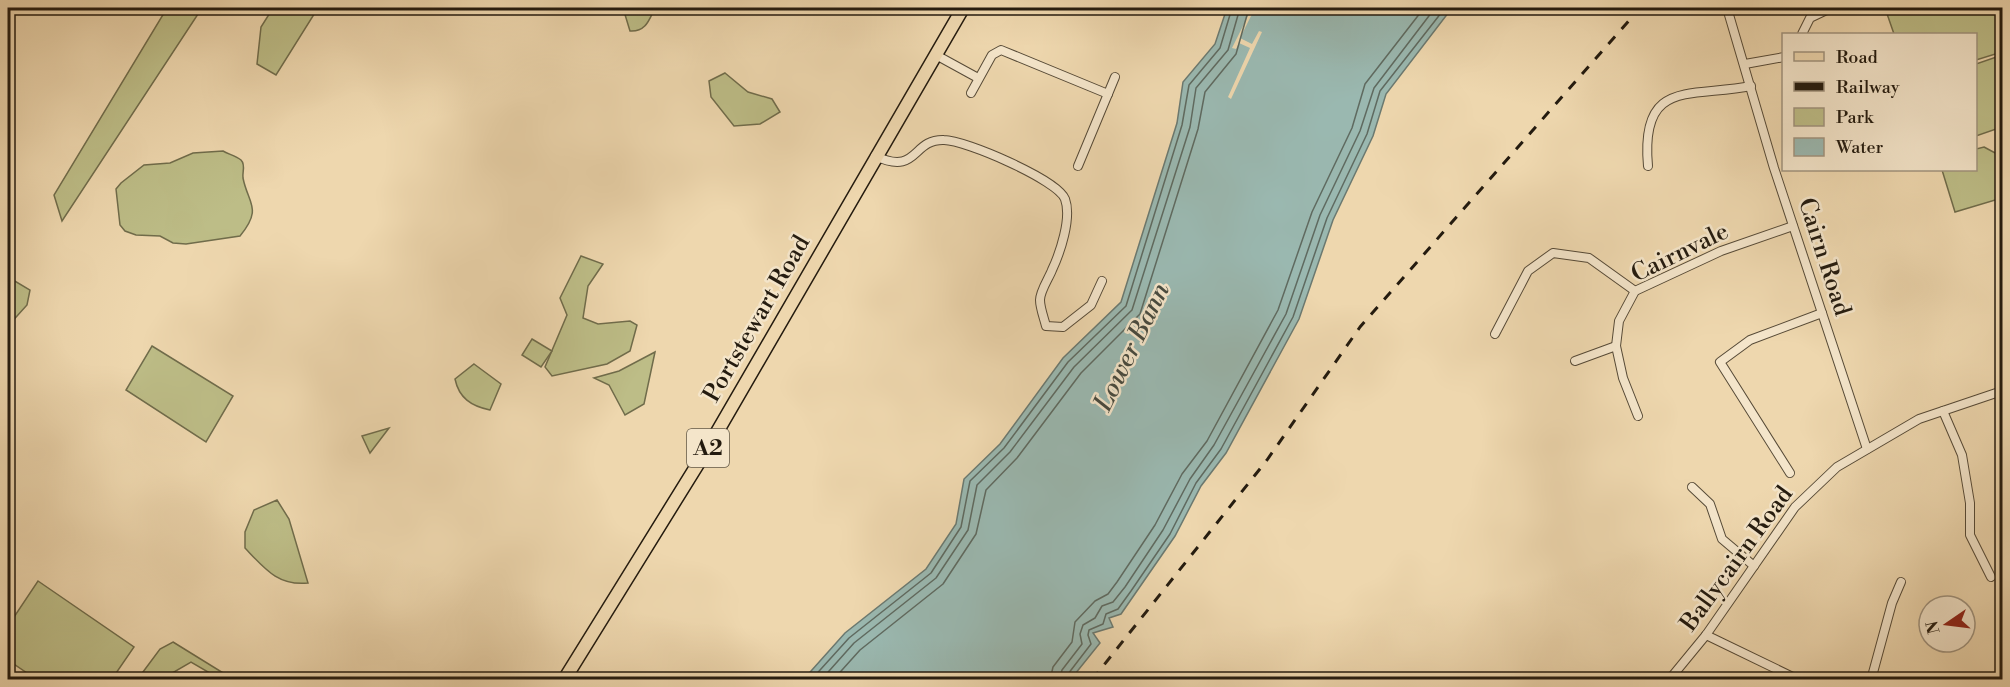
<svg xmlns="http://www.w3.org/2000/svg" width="2010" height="687" font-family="'Libre Bodoni',serif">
<rect width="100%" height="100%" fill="#eed7ae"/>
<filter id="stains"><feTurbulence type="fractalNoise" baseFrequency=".00333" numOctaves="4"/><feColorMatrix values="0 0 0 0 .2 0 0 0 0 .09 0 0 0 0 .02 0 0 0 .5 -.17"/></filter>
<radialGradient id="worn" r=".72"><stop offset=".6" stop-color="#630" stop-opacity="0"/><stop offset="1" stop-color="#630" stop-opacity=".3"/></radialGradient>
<g fill="#bdbd87" stroke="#706c4b" stroke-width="1.5">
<path d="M167 8H202L62 221 54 195Z"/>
<path d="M273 8H318L276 75 257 64 261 27Z"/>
<path d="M623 8H655C649 20 646 32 630 31Z"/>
<path d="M1885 8H2002V52L1976 60V34H1894Z"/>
<path d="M2002 55V127L1976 136V64Z"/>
<path d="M725 73 748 92 772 99 780 112 760 124 734 126 711 97 709 81Z"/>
<path d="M1984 147 1999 155 2002 168V198L1955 212 1942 170H1976V149Z"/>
<path d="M223 151C228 154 236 156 241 160 246 165 242 172 243 178 248 204 263 208 240 236L186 244 173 243 160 236 136 235 125 231 120 225 116 189 121 183 144 165 170 163 193 153Z"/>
<path d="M581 256 603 264 588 286 583 318 598 324 630 321 637 325 630 351 607 364 552 376 545 367 567 315 560 298Z"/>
<path d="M8 277 30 290 27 305 8 326Z"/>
<path d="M532 339 552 351 541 367 522 355Z"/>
<path d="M152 346 233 396 206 442 126 390Z"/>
<path d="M655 352 644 404 625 415 609 385 594 378 619 371Z"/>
<path d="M474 364 501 384 490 410C471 406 459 398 455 379Z"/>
<path d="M389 428 370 453 362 436Z"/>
<path d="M277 500 289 519 308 583C278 586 265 569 245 548V532L254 510Z"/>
<path d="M38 581 134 647 112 679H36L8 660V626Z"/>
<path d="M173 642 233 679H220L191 662 162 679 140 676 160 649Z"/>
</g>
<path fill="#9ab8b0" stroke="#6b7970" stroke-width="1.5" d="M1227 8H1452L1386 94 1373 136 1333 220 1299 319 1226 453 1201 486 1175 536 1121 614 1109 618 1113 627 1093 633 1100 643 1071 679 803 680 845 633 926 569 956 524 964 479 1000 444 1063 358 1121 302 1177 123 1183 82 1215 44Z"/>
<path fill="#eed7ae" d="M1252 8H1255L1240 38 1252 44 1259 31 1262 32 1231 99 1228 97 1250 48 1239 43 1236 49 1232 48Z"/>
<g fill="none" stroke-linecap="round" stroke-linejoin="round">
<g stroke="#5f6a60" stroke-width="1.5">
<path d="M811 680 849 638 931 573 961 527 970 481 1004 448 1068 362 1126 306 1182 125 1189 85 1220 48 1232 8"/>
<path d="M821 680 854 643 936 578 968 530 977 485 1010 452 1074 367 1132 310 1190 127 1196 88 1228 50 1240 8"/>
<path d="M833 680 860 650 943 584 976 534 986 490 1017 458 1081 373 1140 314 1198 129 1205 92 1236 54 1249 8"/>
<path d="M1050 680 1053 667 1072 642 1075 622 1095 601 1108 594 1117 582 1155 525 1182 474 1207 441 1278 310 1312 212 1352 128 1365 84 1424 8"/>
<path d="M1059 680 1062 670 1082 644 1080 634 1083 625 1095 618 1102 606 1113 602 1125 587 1163 530 1190 479 1214 445 1286 314 1320 215 1360 131 1374 88 1435 8"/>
<path d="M1067 680 1068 674 1091 644 1088 635 1089 630 1103 624 1106 614 1118 609 1131 591 1170 534 1196 483 1221 449 1293 317 1327 218 1367 134 1380 91 1445 8"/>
</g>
<g stroke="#564a37" stroke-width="10">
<g id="minor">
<path d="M1727 8 1774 168 1867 449"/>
<path d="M1802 34 1810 18 1831 8"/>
<path d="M936 55 978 78"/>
<path d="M1745 64 1784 57"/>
<path d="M971 93 992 55 1001 50 1108 94"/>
<path d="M875 156C919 176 911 139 944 140 965 140 1058 180 1065 199 1072 218 1060 253 1052 270 1049 278 1040 291 1040 300 1040 308 1044 318 1046 326L1063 327 1091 305 1102 281"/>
<path d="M1078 166 1115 77"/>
<path d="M1648 166C1640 78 1691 98 1751 86"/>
<path d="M1495 334 1528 271 1553 253 1589 258 1635 291"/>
<path d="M1575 361 1616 346"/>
<path d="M1943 411 1962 455 1970 503V535L1991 577"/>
<path d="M1638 416 1623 378 1616 346 1619 321 1635 291 1721 251 1793 226"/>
<path d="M1790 473 1720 362 1750 340 1822 313"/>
<path d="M1692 487 1710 504 1722 539 1754 566"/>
<path d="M1706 635 1799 680"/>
<path d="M1669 680 1706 635 1795 507 1837 467 1919 419 2002 391"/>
<path d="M1871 680 1892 603 1901 582"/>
</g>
</g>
<g stroke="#241b0f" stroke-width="15">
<path id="primary" d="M564 680 709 446 963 8"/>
</g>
<use href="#minor" stroke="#f4e5ca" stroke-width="8"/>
<use href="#primary" stroke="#eed7ae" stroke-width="12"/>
<path stroke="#241b0f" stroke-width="3" stroke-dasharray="10 10" stroke-linecap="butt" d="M1092 680 1267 460 1360 327 1640 8"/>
</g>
<g text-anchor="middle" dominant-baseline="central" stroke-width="5" stroke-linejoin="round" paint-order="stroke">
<rect fill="#f4e5ca" stroke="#625847" stroke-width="1.5" x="687" y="429" width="42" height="38" rx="4.5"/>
<g font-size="22" font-weight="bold" fill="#241b0f">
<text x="708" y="448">A2</text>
</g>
<g font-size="24" fill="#241b0f" stroke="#f4e5ca">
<text transform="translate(1680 253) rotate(-26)">Cairnvale</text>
<text transform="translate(1824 257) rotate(72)">Cairn Road</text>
<text transform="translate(757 319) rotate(-60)">Portstewart Road</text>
<text transform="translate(1737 559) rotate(-54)">Ballycairn Road</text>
</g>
<g font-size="26" font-style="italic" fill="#474a3f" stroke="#f4e5ca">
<text transform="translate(1132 347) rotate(-64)">Lower Bann</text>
</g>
</g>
<rect width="2010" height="687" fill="none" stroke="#eed7ae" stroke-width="30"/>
<rect x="9" y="9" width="1992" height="669" fill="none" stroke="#241b0f" stroke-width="3"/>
<rect x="15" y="15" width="1980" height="657" fill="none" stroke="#241b0f" stroke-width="1.5"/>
<rect x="1782" y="33" width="195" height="138" fill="#f4e5ca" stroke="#a1947f" stroke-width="1.5"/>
<rect x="1794" y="52" width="30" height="9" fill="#eed7ae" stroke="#a1947f" stroke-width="1.5"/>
<text x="1836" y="63" font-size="18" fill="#241b0f">Road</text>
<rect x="1794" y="82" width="30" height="9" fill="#241b0f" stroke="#a1947f" stroke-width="1.5"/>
<text x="1836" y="93" font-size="18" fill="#241b0f">Railway</text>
<rect x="1794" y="108" width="30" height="18" fill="#bdbd87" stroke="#a1947f" stroke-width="1.5"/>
<text x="1836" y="123" font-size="18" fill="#241b0f">Park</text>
<rect x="1794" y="138" width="30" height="18" fill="#9ab8b0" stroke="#a1947f" stroke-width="1.5"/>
<text x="1836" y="153" font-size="18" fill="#241b0f">Water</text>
<g transform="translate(1947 624) rotate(256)"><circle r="28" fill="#f4e5ca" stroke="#a1947f" stroke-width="1.5"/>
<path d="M0-4.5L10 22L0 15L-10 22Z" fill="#8f2418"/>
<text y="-9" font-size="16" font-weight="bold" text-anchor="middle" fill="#241b0f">N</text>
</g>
<rect width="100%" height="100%" filter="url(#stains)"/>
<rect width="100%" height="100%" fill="url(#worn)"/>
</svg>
